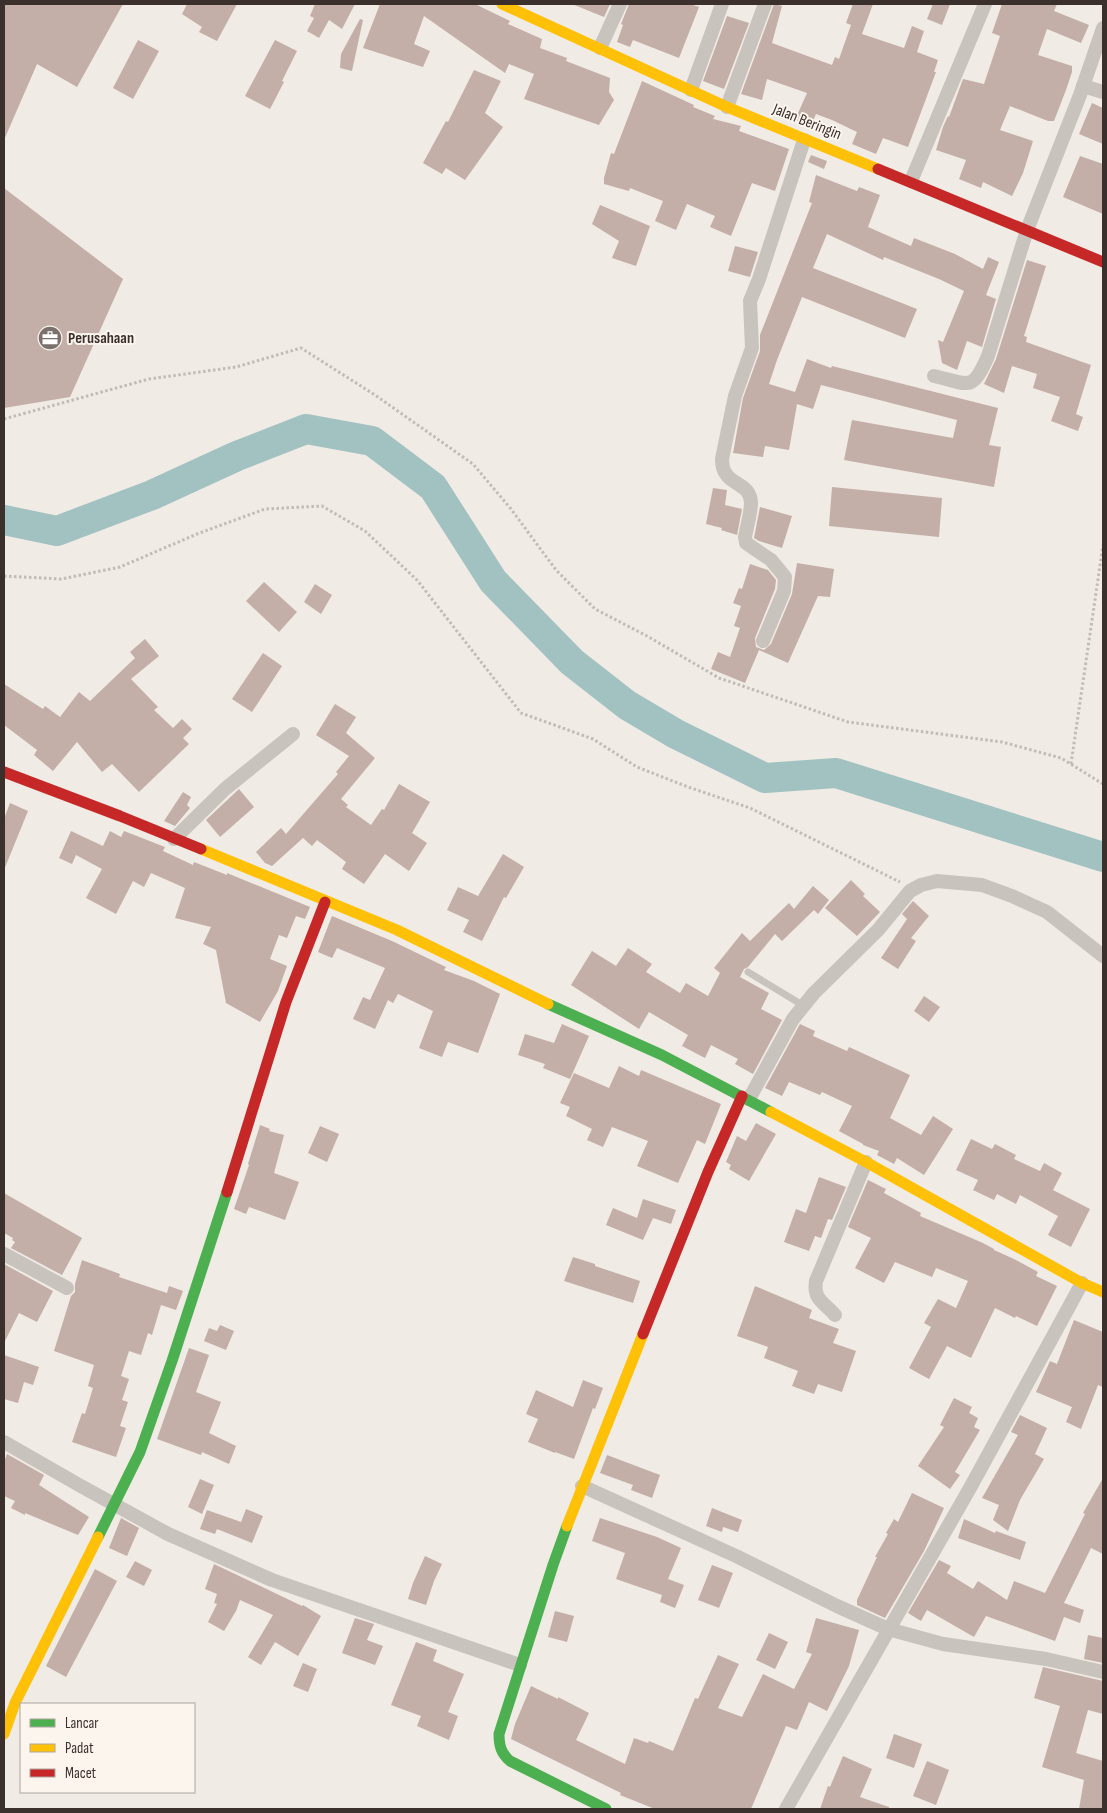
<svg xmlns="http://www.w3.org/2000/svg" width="1107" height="1813" font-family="'Sofia Sans Condensed',sans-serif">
<rect width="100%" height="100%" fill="#f0ebe5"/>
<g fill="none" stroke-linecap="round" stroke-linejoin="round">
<path stroke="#a1c2c1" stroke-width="30" d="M4 520 57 531 152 495 237 456 306 429 372 441 433 487 493 581 572 662 627 705 676 734 765 778 836 773 1103 857"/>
</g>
<g fill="#c3afa7">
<path d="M4 4H123L77 87 37 64 4 140Z"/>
<path d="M187 4H237L217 41 199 32 202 27 182 14Z"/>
<path d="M315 4H355L342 29 329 20 319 38 307 31 314 18 310 16Z"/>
<path d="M380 4H475L510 21 508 24 542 39 540 48 567 58 566 61 610 78 609 92 614 100 599 125 524 99 534 74 509 64 505 73 424 16 414 44 430 51 423 67 363 48Z"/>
<path d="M572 4H610L604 17Z"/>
<path d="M629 4H690L699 7 679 58 633 40 630 47 617 42 623 25 621 24Z"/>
<path d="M774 4 782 6 772 43 832 65 835 57 839 59 851 25 846 23 853 4H873L862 34 904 48 912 26 924 31 917 52 938 60 934 72H936L908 147 883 138 876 154 852 144 857 132 832 120 816 114 811 126 795 120 807 93 767 79 762 100 741 94Z"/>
<path d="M933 4H950L942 25 927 19Z"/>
<path d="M1002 4H1057L1054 11 1089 25 1081 43 1047 29 1038 55 1072 66V72L1066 90 1054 121H1048L1010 106 1000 130 1033 141 1023 173 1012 196 983 182 981 188 959 179 966 160 936 150 943 127 948 116 949 117 963 79 984 84 1000 36 992 33Z"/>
<path d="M727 16 749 23 724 89 703 81Z"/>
<path d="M360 19 363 20 352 71 340 68 341 54Z"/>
<path d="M138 40 159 51 133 99 113 88Z"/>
<path d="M275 40 297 51 282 81 284 82 270 109 245 96Z"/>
<path d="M474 70 501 81 485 113 503 127 465 180 446 168 442 174 423 163 446 121 448 122Z"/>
<path d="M642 81 694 105 693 107 715 116 713 119 741 126 739 131 789 149 775 191 752 183 731 236 710 227 715 216 687 204 676 230 655 221 663 201 630 188 629 191 604 184V178L611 153 614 154Z"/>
<path d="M1092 103 1103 108V144L1079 134Z"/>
<path d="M811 155 827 161 824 169 808 162Z"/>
<path d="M1080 156 1103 164V214L1063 197Z"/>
<path d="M816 175 857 191 859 187 880 195 868 227 911 246 914 238 955 254 983 269 988 257 999 262 986 295 996 299 982 347 967 341 957 370 942 363 938 340 943 342 964 291 939 279 884 257 883 260 827 234 813 268 917 309 905 338 802 297 777 360 769 384 795 392 807 359 831 368 832 366 998 408 989 445 1001 447 994 487 844 460 852 420 953 438 957 420 821 385 813 409 797 404 789 450 765 446 763 457 733 453 743 398 760 351V335L812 203 809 202Z"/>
<path d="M4 188 123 279 70 397 4 408Z"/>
<path d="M600 205 650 226 636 266 612 258 619 241 592 224Z"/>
<path d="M735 246 758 252 750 277 728 271Z"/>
<path d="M1027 260 1046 266 1024 336 1027 337 1026 342 1091 365 1076 414 1083 417 1078 431 1051 421 1060 397 1033 388 1037 374 1012 366 1004 393 984 384 996 359Z"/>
<path d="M832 487 942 498 939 537 829 526Z"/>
<path d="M713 488 727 490 725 505 742 509 737 535 721 530 722 528 706 524Z"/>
<path d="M760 507 792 516 782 548 759 541 754 538Z"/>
<path d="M797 563 834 569 830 597 818 596 788 663 759 650 745 683 711 669 718 652 730 657 740 628 734 626 741 606 733 603 739 588 742 589 750 564 768 570 776 580 775 589 755 638 756 647 764 650 771 644 792 594Z"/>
<path d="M264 582 297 612 279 632 246 601Z"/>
<path d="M315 584 332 595 321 614 304 602Z"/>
<path d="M145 639 159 656 131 679 158 707 154 710 173 728 182 719 192 729 183 738 189 744 139 792 112 764 102 772 77 742 53 771 34 755 37 750 4 725V684L43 709 45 706 60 717 79 692 90 701 135 658 130 652Z"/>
<path d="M263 653 282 666 252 712 232 699Z"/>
<path d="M335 704 356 717 346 733 375 758 341 799 348 805 346 807 371 825 382 809 384 810 399 784 430 802 412 833 427 843 409 871 385 854 364 884 342 869 346 862 317 840 312 846 303 838 272 866 265 863 256 852 281 828 286 834 338 774 336 772 349 756 316 735Z"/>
<path d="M239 789 254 807 220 837 206 820Z"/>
<path d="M183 792 191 797 187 805 190 808 175 826 164 821Z"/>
<path d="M10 803 28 811 4 870V819Z"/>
<path d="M71 831 103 846 110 831 121 837 124 831 165 847 163 851 193 865 194 862 227 875V873L310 907 305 919 296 916 287 938 279 935 270 959 287 966 278 991 260 1022 226 1003 216 950 203 944 211 927 175 918 185 888 151 873 144 887 133 881 116 914 86 898 102 869 76 855 72 864 59 858Z"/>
<path d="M503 854 524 867 506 898 504 897 482 941 463 932 469 920 447 910 458 887 478 896Z"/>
<path d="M851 880 865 894 863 896 880 912 857 936 825 908Z"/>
<path d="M813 886 829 900 818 914 814 910 782 941 775 934 748 967 744 969 740 977 769 993 761 1009 782 1020 753 1074 735 1064 738 1059 711 1045 705 1058 682 1046 688 1035 649 1012 639 1029 571 985 592 951 616 966 628 948 652 964 646 972 680 993 686 983 708 996 720 973 714 968 742 933 750 941 789 903 794 909Z"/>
<path d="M913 901 929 916 911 938 916 941 898 969 881 958 907 919 902 914Z"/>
<path d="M332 916 392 941 446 967 444 970 474 981 500 994 478 1053 448 1042 442 1057 419 1048 433 1011 398 994 393 1003 388 1000 375 1029 353 1019 363 997 370 1000 385 968 337 948 332 958 318 952Z"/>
<path d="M924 996 940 1007 929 1022 914 1011Z"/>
<path d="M562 1024 589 1036 570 1079 543 1068 545 1064 518 1055 525 1034 554 1043Z"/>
<path d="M800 1024 815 1031 813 1036 847 1051 849 1047 910 1075 890 1118 921 1135 933 1116 953 1129 924 1175 897 1158 894 1164 877 1155 879 1151 863 1145V1144L839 1131 852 1106 822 1092 820 1095 789 1082 782 1096 765 1088Z"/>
<path d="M619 1066 639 1076 641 1070 721 1104 705 1144 697 1140 678 1183 637 1166 648 1141 612 1127 603 1147 587 1140 592 1129 566 1116 570 1107 560 1103 574 1073 609 1088Z"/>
<path d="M756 1123 776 1134 749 1181 729 1169 731 1165 726 1162 737 1136 746 1141Z"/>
<path d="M260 1125 270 1129 269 1131 284 1135 274 1173 299 1182 285 1220 249 1207 246 1214 234 1209 249 1165 248 1164Z"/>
<path d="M320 1126 339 1134 327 1162 308 1153Z"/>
<path d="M971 1139 992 1149 995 1144 1016 1155 1014 1159 1040 1171 1044 1163 1062 1173 1053 1190 1090 1209 1071 1247 1048 1235 1058 1216 1020 1195 1016 1204 997 1194 994 1200 973 1190 978 1180 956 1170Z"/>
<path d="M819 1177 846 1187 832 1220 828 1219 821 1238 815 1236 809 1251 784 1242 796 1209 806 1213Z"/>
<path d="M868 1180 886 1189 884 1193 921 1213 920 1216 983 1243 994 1249V1250L1014 1259 1038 1272 1036 1276 1057 1286 1037 1326 1016 1316 1015 1318 995 1308 971 1358 947 1346 929 1379 909 1368 931 1327 924 1323 938 1299 956 1308 968 1281 936 1268 932 1277 895 1262 884 1283 855 1268 871 1238 848 1227Z"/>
<path d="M4 1193 82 1238 62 1275 11 1248 15 1242 12 1240 13 1238 4 1233Z"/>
<path d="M643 1199 676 1210 671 1224 653 1218 643 1240 606 1225 613 1208 637 1218Z"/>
<path d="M573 1257 595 1264V1266L640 1281 633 1303 564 1281Z"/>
<path d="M82 1260 120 1274 119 1277 167 1293 169 1286 183 1291 176 1310 161 1305 152 1335 148 1333 141 1355 129 1351 121 1376 129 1379 122 1400 128 1402 120 1426 126 1428 116 1457 72 1442 82 1413 85 1414 93 1388 88 1386 94 1365 54 1351 71 1296 75 1292V1284Z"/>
<path d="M4 1264 53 1291 37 1322 19 1313 4 1343Z"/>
<path d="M755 1286 812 1310 809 1318 839 1329 833 1343 856 1351 842 1392 818 1384 814 1394 792 1386 798 1371 764 1358 768 1347 737 1336Z"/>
<path d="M1074 1320 1103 1332V1387L1098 1385 1081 1429 1066 1422 1072 1407 1036 1392 1050 1361 1057 1364Z"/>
<path d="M220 1325 234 1331 226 1350 204 1341 209 1328 217 1331Z"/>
<path d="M189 1348 209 1355 196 1392 221 1402 209 1433 236 1446 229 1464 202 1452 201 1455 157 1439Z"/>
<path d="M4 1355 39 1367 33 1385 24 1382 18 1403 4 1399Z"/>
<path d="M583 1380 603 1388 595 1409 593 1408 574 1459 555 1452V1453L528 1442 538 1419 526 1414 536 1390 573 1407Z"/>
<path d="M954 1398 972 1407 969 1413 978 1418 974 1427 980 1430 955 1472 960 1475 950 1489 918 1466 944 1427 940 1425Z"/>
<path d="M1020 1415 1047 1428 1035 1454 1044 1459 1020 1500 1008 1531 993 1520 999 1505 982 1498 1018 1435 1011 1432Z"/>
<path d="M7 1454 44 1475 39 1485 89 1517 78 1535 25 1513V1515L11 1508 15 1501 4 1496V1462Z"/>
<path d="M607 1455 660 1475 652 1498 631 1490 633 1485 600 1473Z"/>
<path d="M1103 1478V1554L1091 1548 1064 1603 1084 1610 1080 1623 1064 1617 1055 1641 986 1616 974 1637 927 1610 921 1621 908 1613 939 1560 951 1566 947 1573 973 1589 978 1581 1007 1600 1014 1581 1045 1593 1085 1514 1083 1513Z"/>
<path d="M200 1479 214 1485 202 1514 188 1507Z"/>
<path d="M912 1493 944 1508 924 1551 885 1618 857 1605V1600L877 1557H875L888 1534 886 1533 894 1519 898 1522Z"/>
<path d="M712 1508 742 1520 738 1532 723 1527 722 1532 706 1526Z"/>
<path d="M246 1509 263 1516 252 1543 217 1529 215 1534 200 1529 207 1510 241 1522Z"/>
<path d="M121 1518 139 1528 127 1556 109 1548Z"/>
<path d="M600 1518 657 1537 681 1548 668 1579 684 1585 675 1608 660 1602 662 1595 616 1579 625 1553 592 1541Z"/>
<path d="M964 1519 995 1533 996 1531 1026 1542 1020 1560 958 1538Z"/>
<path d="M425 1556 442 1564 434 1581 426 1605 408 1599 413 1583Z"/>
<path d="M135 1561 152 1570 144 1586 126 1577Z"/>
<path d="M214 1564 302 1606 303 1605 321 1616 298 1656 275 1642 261 1665 248 1657 273 1615 240 1600 236 1611 224 1631 208 1622 217 1604 214 1603 217 1594 205 1589Z"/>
<path d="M712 1565 733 1573 719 1608 698 1600Z"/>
<path d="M95 1569 117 1581 66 1677 46 1666Z"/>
<path d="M555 1611 574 1616 567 1642 548 1637Z"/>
<path d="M355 1618 374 1624 367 1640 383 1646 375 1665 342 1653Z"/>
<path d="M816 1618 859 1630 849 1666 827 1711 809 1702 797 1730 786 1726 751 1809H655L620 1795 621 1793 511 1739 515 1724 531 1686 558 1699V1697L589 1713 576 1740 625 1764 634 1738 648 1743 649 1741 673 1751 695 1698 698 1699 718 1655 739 1664 718 1708 742 1717 763 1674 794 1689 812 1654 806 1652Z"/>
<path d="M769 1633 788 1642 775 1669 756 1660Z"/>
<path d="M1088 1635 1103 1638V1663L1084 1659Z"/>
<path d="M416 1642 437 1650 433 1661 464 1674 448 1712 458 1716 449 1740 417 1726 421 1716 391 1705Z"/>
<path d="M303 1663 317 1669 308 1692 293 1686Z"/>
<path d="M1043 1667 1103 1681V1714L1088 1710 1076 1753 1103 1761V1809H1079L1084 1780 1042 1767 1060 1706 1034 1698Z"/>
<path d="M894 1734 922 1744 914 1768 886 1758Z"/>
<path d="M843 1756 872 1769 860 1797 889 1807V1809H820L828 1786 830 1787Z"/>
<path d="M927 1761 949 1770 936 1805 913 1796Z"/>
</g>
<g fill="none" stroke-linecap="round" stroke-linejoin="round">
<g stroke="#c2bbb6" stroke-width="3" stroke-dasharray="2.5 2.5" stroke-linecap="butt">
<path d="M4 419 149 379 236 367 301 348 375 395 473 464 511 509 556 570 595 609 647 636 719 678 848 722 1002 742 1061 758 1103 784"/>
<path d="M4 576 61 579 120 567 197 534 265 509 322 506 365 531 417 580 521 713 593 739 637 767 688 787 750 808 900 882"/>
<path d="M1071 764 1103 545"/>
</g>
<path stroke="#c9c3be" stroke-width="7" d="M748 972 804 1006"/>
<g stroke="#c9c3be" stroke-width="14">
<path d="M600 48 620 4"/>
<path d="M1083 86 1103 92"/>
<path d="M691 90 722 4"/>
<path d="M727 107 765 4"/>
<path d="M911 181 985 4"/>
<path d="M934 376C969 384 972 393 988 356L1027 230 1080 95 1103 28"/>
<path d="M763 641 784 591 785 577 771 560 746 543 745 537C747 526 751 513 751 502 750 485 733 485 726 474 723 470 722 464 722 459L735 396 752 348 750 301 759 279 804 140"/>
<path d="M174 839 225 789 293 734"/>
<path d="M749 1099 793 1019 814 993 878 930 910 891 921 885 937 881 982 885 1012 896 1047 912 1103 956"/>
<path d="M4 1254 67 1288"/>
<path d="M835 1315C824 1302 813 1300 816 1281L866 1162"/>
<path d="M4 1442 79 1485 168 1534 272 1580 520 1665"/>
<path d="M582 1486 736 1556 837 1606 888 1629 943 1644 1046 1659 1103 1672"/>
<path d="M786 1809 970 1488 1082 1283"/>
</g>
<g stroke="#4caf50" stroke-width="11">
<path d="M548 1004 662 1055 771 1112"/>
<path d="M567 1526 553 1565 499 1734C499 1746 501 1753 510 1761L606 1809"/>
<path d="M98 1537 140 1452 172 1361 227 1192"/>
</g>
<g stroke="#ffc107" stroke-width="11">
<path d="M502 4 727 107 878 169"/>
<path d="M201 849 397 930 548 1004"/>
<path d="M771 1112 866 1162 1082 1283 1103 1292"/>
<path d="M567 1526 643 1334"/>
<path d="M4 1734 15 1703 98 1537"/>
</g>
<g stroke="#c62828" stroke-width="11">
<path d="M878 169 1103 262"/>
<path d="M4 772 120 816 201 849"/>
<path d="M227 1192 286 1002 325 902"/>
<path d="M643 1334 708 1172 742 1096"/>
</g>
</g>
<defs>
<g id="office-disc" transform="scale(1.25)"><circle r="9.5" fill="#7a716c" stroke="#fbf5ee"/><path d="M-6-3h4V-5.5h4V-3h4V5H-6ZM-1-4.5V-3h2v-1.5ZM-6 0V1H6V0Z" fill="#fff"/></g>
</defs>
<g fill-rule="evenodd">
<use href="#office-disc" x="50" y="338"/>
</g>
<g text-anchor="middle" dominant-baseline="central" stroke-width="4" stroke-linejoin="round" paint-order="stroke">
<g font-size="16" fill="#3b302b" stroke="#fbf5ee">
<text transform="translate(807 122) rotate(22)">Jalan Beringin</text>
</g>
<g font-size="16" font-weight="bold" fill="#3b302b" stroke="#fbf5ee" text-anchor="start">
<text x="68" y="338">Perusahaan</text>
</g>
</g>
<rect width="1107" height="1813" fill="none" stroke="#3b302b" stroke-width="10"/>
<rect x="20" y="1703" width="175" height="90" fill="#fbf5ee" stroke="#aea6a0"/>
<rect x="30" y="1719" width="25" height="8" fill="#4caf50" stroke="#aea6a0"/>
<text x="65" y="1728" font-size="15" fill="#3b302b">Lancar</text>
<rect x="30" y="1744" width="25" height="8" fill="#ffc107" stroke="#aea6a0"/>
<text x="65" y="1753" font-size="15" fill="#3b302b">Padat</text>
<rect x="30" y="1769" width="25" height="8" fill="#c62828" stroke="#aea6a0"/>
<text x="65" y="1778" font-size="15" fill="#3b302b">Macet</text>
</svg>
